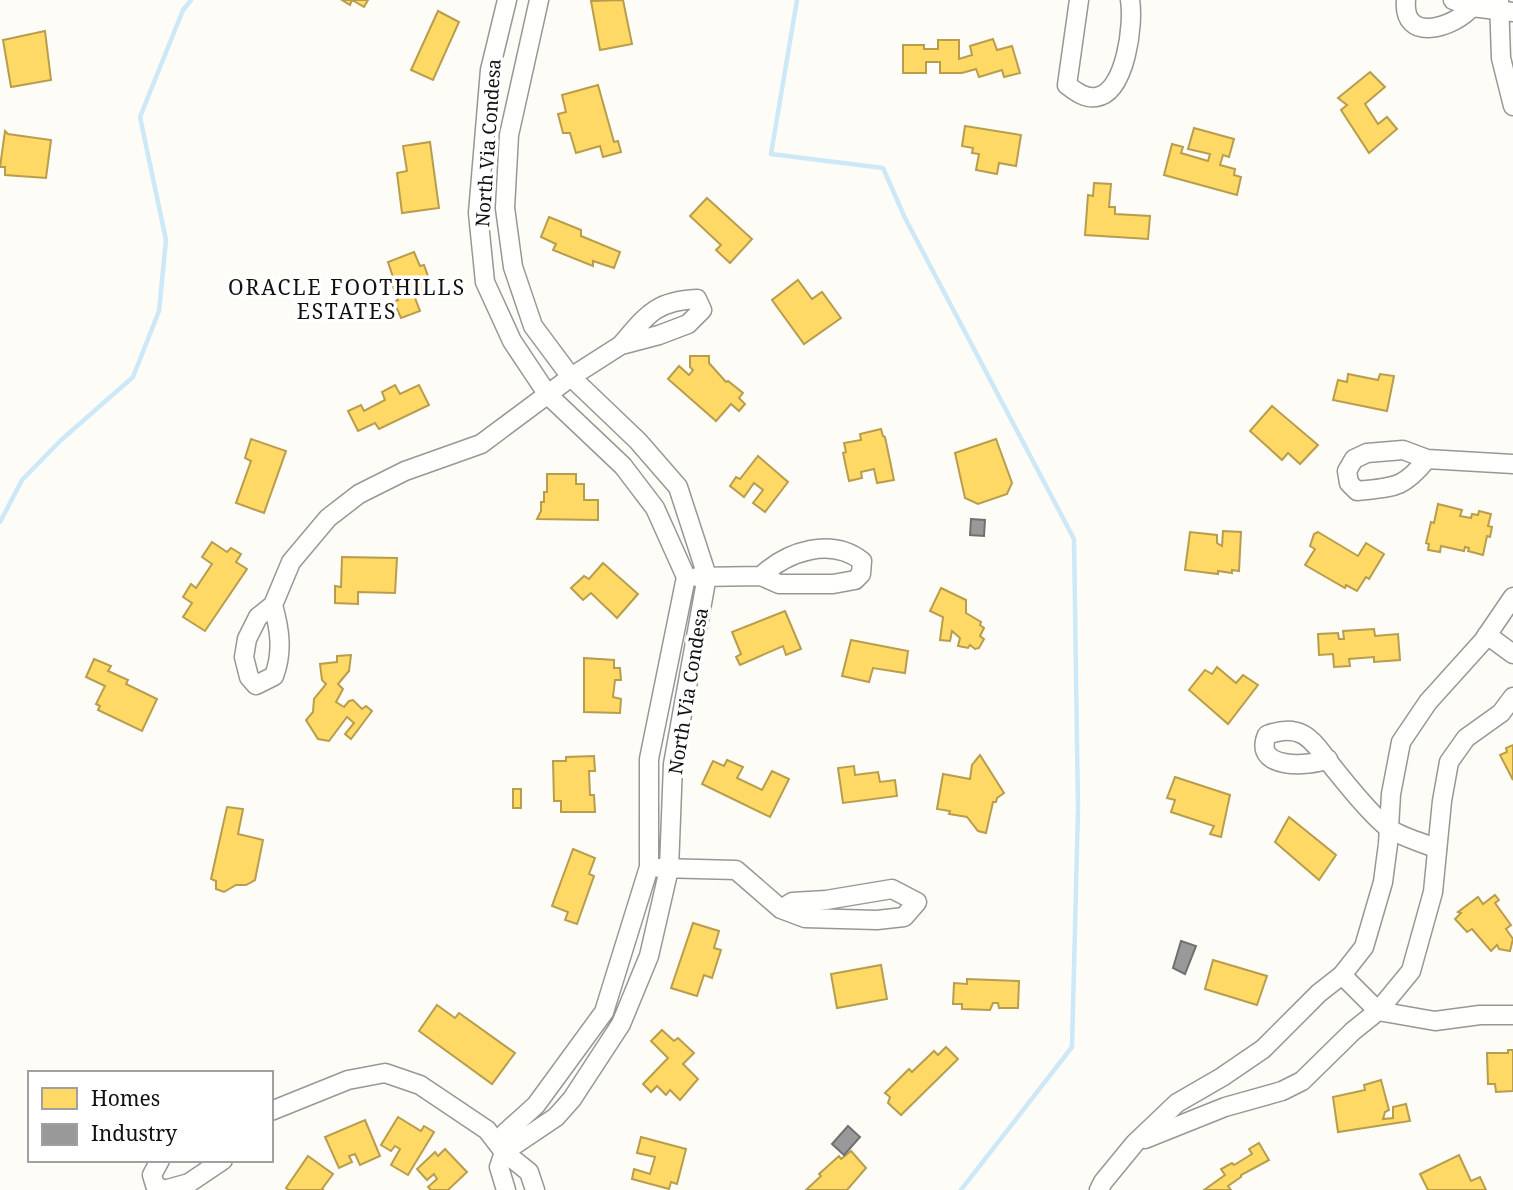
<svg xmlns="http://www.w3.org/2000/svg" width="1513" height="1190" font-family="'Noto Serif',serif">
<rect width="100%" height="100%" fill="#fdfcf7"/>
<g fill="#ffd966" stroke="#b89d4c" stroke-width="2">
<path d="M342 0H368L364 7 352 0 350 5Z"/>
<path d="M623 0 632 44 600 50 591 1Z"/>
<path d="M438 11 459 22 433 80 411 70Z"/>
<path d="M45 31 51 80 11 87 3 40Z"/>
<path d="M993 39 997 50 1012 46 1020 73 1004 77 1002 70 979 77 976 69 962 73H940V62H926V73H903V45H924V49H938V40H959V59L972 55 970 46Z"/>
<path d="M1370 72 1385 87 1365 104 1378 124 1387 117 1397 129 1369 153 1341 110 1347 105 1338 98Z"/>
<path d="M598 85 614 142 618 141 621 152 603 157 600 146 576 153 570 133H563L558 114 566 112 562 95Z"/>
<path d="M965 126 1021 135 1016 166 999 163 997 174 976 170 979 154 972 153 973 148 962 146Z"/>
<path d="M1194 128 1234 139 1229 157 1223 155 1220 165 1235 169 1234 175 1241 177 1237 195 1164 175 1172 144 1183 147 1181 153 1208 161 1210 154 1188 149Z"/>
<path d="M5 131 8 134 51 140 46 178 5 175V167H0Z"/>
<path d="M430 142 439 208 402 213 397 173 407 171 403 146Z"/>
<path d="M1094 183 1111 184 1109 207H1115V214L1150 216 1148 239 1085 235 1088 195 1093 196Z"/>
<path d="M707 198 752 239 730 263 716 250 721 245 690 216Z"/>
<path d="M549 217 581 230V236L620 252 614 268 593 261V266L553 250 556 244 541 237Z"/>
<path d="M414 252 420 266 424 265 430 282 425 283 429 293 415 298 420 311 401 318 394 302 398 300 391 281 394 280 388 262Z"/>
<path d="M798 280 812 299 822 292 841 318 804 344 772 300Z"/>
<path d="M690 356H709V363L726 382 728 381 743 393 739 398 745 404 739 411 731 404 716 421 668 379 679 366 689 375 693 370 690 367Z"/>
<path d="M1348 374 1378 380 1380 374 1394 376 1387 411 1333 400 1338 380 1347 382Z"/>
<path d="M395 385 400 394 419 385 429 405 379 429 375 423 358 431 348 411 361 405 364 411 385 400 382 392Z"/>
<path d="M1272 406 1318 445 1300 464 1288 453 1282 460 1250 431Z"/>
<path d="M881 429 883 436 885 437 894 480 877 483 874 469 861 472 862 478 849 481 843 453 846 452 844 443 861 440 860 434Z"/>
<path d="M251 439 286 451 264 513 236 503 251 461 245 458Z"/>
<path d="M996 439 1012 483 1007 494 978 504 965 498 955 453Z"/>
<path d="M758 456 788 482 765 512 753 503 763 490 754 483 744 497 730 486 736 477 740 479Z"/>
<path d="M547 474H576V484H584V500H598V520L537 519 541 511V502H544V492H547Z"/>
<path d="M1438 504 1462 510 1460 516 1471 518 1472 514 1478 515 1479 511 1491 514 1488 526 1492 527 1490 537 1487 536 1483 555 1468 551 1469 548 1465 547 1464 551 1441 546 1440 552 1428 550 1429 544 1426 543 1431 522 1434 523Z"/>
<path d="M1223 531 1241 532 1239 571 1232 570V573L1218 571V574L1185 570 1190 532 1217 535V543L1222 546Z"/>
<path d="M1318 532 1358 556 1366 543 1384 554 1369 579 1366 577 1357 591 1346 585 1345 588 1305 565 1315 549 1310 546 1314 534Z"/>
<path d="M212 542 227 552 231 548 241 554 236 562 247 569 205 631 183 617 192 603 183 597 191 584 196 588 212 564 202 557Z"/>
<path d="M342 557 397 558 395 593 358 592V604L335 603V586L341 587Z"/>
<path d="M603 563 638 594 617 618 591 593 583 600 571 588 584 576 589 579Z"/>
<path d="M941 588 966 600V613L981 622 980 625 984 628 980 636 984 639 979 648 975 649 970 645 968 648 958 646 960 638 952 631 950 641 940 640 943 617 930 611Z"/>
<path d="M785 611 801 649 786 655 783 646 740 665 736 657 741 654 732 632Z"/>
<path d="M1374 629 1375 636 1398 634 1400 660 1374 662V657L1349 659 1350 666 1334 667 1333 654 1319 655 1318 634 1338 633 1339 639H1344L1343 631Z"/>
<path d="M851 640 908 651 905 673 873 668 869 682 842 676Z"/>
<path d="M351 655 349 671 338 684 343 689 336 702 344 707 349 701 353 700 362 709 366 706 372 711 351 739 345 734 354 723 347 717 329 741 318 739 306 720 313 712 314 699 326 684 322 680 320 664 337 662V656Z"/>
<path d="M584 658 614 660V668H620L621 680H615L613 697 621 699 620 713 584 712Z"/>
<path d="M94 659 111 666 108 671 128 680 126 684 157 699 142 731 98 710 100 706 96 704 105 686 86 677Z"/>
<path d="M1217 667 1236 683 1243 675 1258 685 1228 724 1189 690 1205 670 1212 674Z"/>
<path d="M1513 745V780L1500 755 1507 752 1506 748Z"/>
<path d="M980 755 1004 793 997 798 996 802H993L986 833 978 831 967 817 949 814 950 811 937 809 943 774 970 779 972 765Z"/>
<path d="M594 756 595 771H589L590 795H594L595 812H561V801H554L553 761H566V757Z"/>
<path d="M727 760 743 767 737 778 762 790 772 771 789 779 770 817 702 784 713 761 724 766Z"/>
<path d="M854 766 855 775 878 772 880 782 895 780 897 796 843 803 838 768Z"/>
<path d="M1175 777 1230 795 1221 837 1210 834 1214 826 1171 812 1175 800 1167 798Z"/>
<rect x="513" y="789" width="8" height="19"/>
<path d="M227 807 243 809 238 834 263 840 255 880 246 885H236L224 892 216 889V881L211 879Z"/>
<path d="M1289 817 1336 855 1319 880 1275 842Z"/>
<path d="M573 849 595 858 589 874 594 876 577 924 565 920 568 912 552 906Z"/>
<path d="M1495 895 1499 900 1495 903 1511 925 1506 929 1513 939 1510 951 1499 949 1497 945 1491 951 1472 929 1467 932 1455 919 1461 913 1458 912 1478 897 1483 904Z"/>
<path d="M693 923 719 931 714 948 721 950 712 978 704 975 697 996 671 988Z"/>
<path d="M1213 960 1267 976 1257 1005 1205 989Z"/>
<path d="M881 965 887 999 837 1008 831 974Z"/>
<path d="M967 979 1019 981 1018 1008H999L998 1003H993L990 1010 962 1009V1004H953L954 983 967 984Z"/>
<path d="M437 1005 455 1018 459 1013 515 1053 492 1084 419 1031Z"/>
<path d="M662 1030 674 1041 678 1038 694 1053 683 1064 698 1079 680 1100 670 1090 666 1095 657 1086 651 1092 643 1084 668 1058 651 1041Z"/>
<path d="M946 1047 958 1059 901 1115 888 1103 890 1097 885 1093 909 1069 912 1072 934 1051 938 1055Z"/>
<path d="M1508 1050H1513V1091L1496 1092 1495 1084H1488L1487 1053H1508Z"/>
<path d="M1381 1080 1389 1110 1385 1112 1383 1119 1393 1118V1107L1406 1104 1410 1121 1338 1132 1333 1097 1365 1090 1364 1085Z"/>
<path d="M398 1117 421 1131 424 1126 434 1132 408 1175 391 1165 400 1149 395 1146 391 1151 381 1145Z"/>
<path d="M365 1120 380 1156 360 1165 355 1154 349 1156 352 1162 339 1168 325 1137Z"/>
<path d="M641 1137 686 1149 677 1184 671 1182 669 1189 632 1179 634 1169 650 1174 655 1157 637 1153Z"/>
<path d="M1259 1143 1269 1160 1241 1175V1177L1228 1186 1231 1190H1204L1225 1175 1221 1169 1232 1163 1234 1165 1252 1154 1249 1149Z"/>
<path d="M445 1149 467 1172 448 1190H431L428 1187 437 1179 434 1174 427 1180 417 1169 435 1152 438 1156Z"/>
<path d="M851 1151 866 1168 847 1190H806L821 1176 819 1174 839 1156 841 1159Z"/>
<path d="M1459 1155 1471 1181 1480 1177 1486 1190H1428L1420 1174Z"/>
<path d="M308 1156 333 1174 322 1189 324 1190H289L286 1188Z"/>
</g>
<g fill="#999" stroke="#707070" stroke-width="2">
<path d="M971 519 985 520 984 536 970 535Z"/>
<path d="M1181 941 1196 946 1185 974 1173 968Z"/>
<path d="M848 1126 860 1137 844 1155 832 1144Z"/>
</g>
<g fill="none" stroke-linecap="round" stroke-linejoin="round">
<g stroke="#cde8f7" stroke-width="4.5">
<path d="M797 0 771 154 883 168 905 218 1074 539 1078 809 1072 1047 961 1190"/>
<path d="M0 522 22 480 60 441 133 377 159 311 166 240 140 117 183 10 191 0"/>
</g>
<g stroke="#979795" stroke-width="21">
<g id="minor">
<path d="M507 0 490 70 478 213 485 282 512 341 548 395 623 466 655 508 686 577 649 759V867L604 1012 536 1105 505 1133 504 1152 556 1117 572 1099 621 1024 649 956 669 869 673 764 707 576 678 487 638 441 571 377 533 326 513 267 505 208 509 135 539 0"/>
<path d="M1079 0 1067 85C1075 91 1085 99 1096 97 1126 93 1134 23 1130 0"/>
<path d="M1406 0C1402 44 1454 28 1472 7"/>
<path d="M1453 0 1472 7 1513 12"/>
<path d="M1499 0 1501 58 1513 106"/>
<path d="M1427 459C1403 489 1394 487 1357 491L1349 483 1347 471 1354 459 1367 453 1403 450 1427 459 1513 464"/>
<path d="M697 577 761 576 779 584H833L855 580 861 574 862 561C831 537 788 551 761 576"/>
<path d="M273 605C280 630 283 652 274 676L256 685 249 677 244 657 247 639 258 617 273 605 291 562 328 518 359 494 405 471 481 444 571 377 621 345 659 335 688 324 702 310 697 299C655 301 647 315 621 345"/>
<path d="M1487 635 1513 654"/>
<path d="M1328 759C1309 767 1252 770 1267 735 1306 720 1315 746 1336 771 1348 786 1373 816 1387 827 1400 837 1422 842 1437 849"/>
<path d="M659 868 736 870 781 909 805 918 877 920 904 917 917 902 892 889 826 900 792 902 781 909"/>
<path d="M1342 975 1378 1011 1435 1021 1480 1015H1513"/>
<path d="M271 1111 348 1080 385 1073 420 1085 487 1130 504 1152"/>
<path d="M1145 1139 1225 1107 1282 1091 1302 1081 1353 1031 1378 1011 1411 971 1433 892 1442 801 1449 762 1466 738 1501 713 1513 697"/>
<path d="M160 1160 152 1175 155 1185 164 1190 189 1183 223 1160"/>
<path d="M506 1190 499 1167 504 1152 529 1172 535 1190"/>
<path d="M1099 1190 1103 1182 1135 1143 1177 1103 1222 1077 1263 1049 1319 993 1342 975 1364 947 1383 882 1388 844 1391 794 1401 742 1428 702 1483 641 1513 597"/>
</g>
</g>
<use href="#minor" stroke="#fffffe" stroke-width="18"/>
</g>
<g text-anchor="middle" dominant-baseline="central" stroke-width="7" stroke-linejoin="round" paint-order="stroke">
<g font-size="19" fill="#111" stroke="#fff">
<text transform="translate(488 143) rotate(-86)">North Via Condesa</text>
<text transform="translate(688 691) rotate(-81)">North Via Condesa</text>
</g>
<g font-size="21" letter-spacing="2" fill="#111" stroke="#fff">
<text x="347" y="287">ORACLE FOOTHILLS<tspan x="347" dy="24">ESTATES</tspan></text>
</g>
</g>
<rect x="28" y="1071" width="245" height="91" fill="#ffffff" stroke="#a0a0a0" stroke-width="2"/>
<rect x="42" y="1088" width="35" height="21" fill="#ffd966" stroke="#a0a0a0" stroke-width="2"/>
<text x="91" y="1106" font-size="21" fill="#111111">Homes</text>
<rect x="42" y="1124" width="35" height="21" fill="#999999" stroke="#a0a0a0" stroke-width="2"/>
<text x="91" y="1141" font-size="21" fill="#111111">Industry</text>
</svg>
